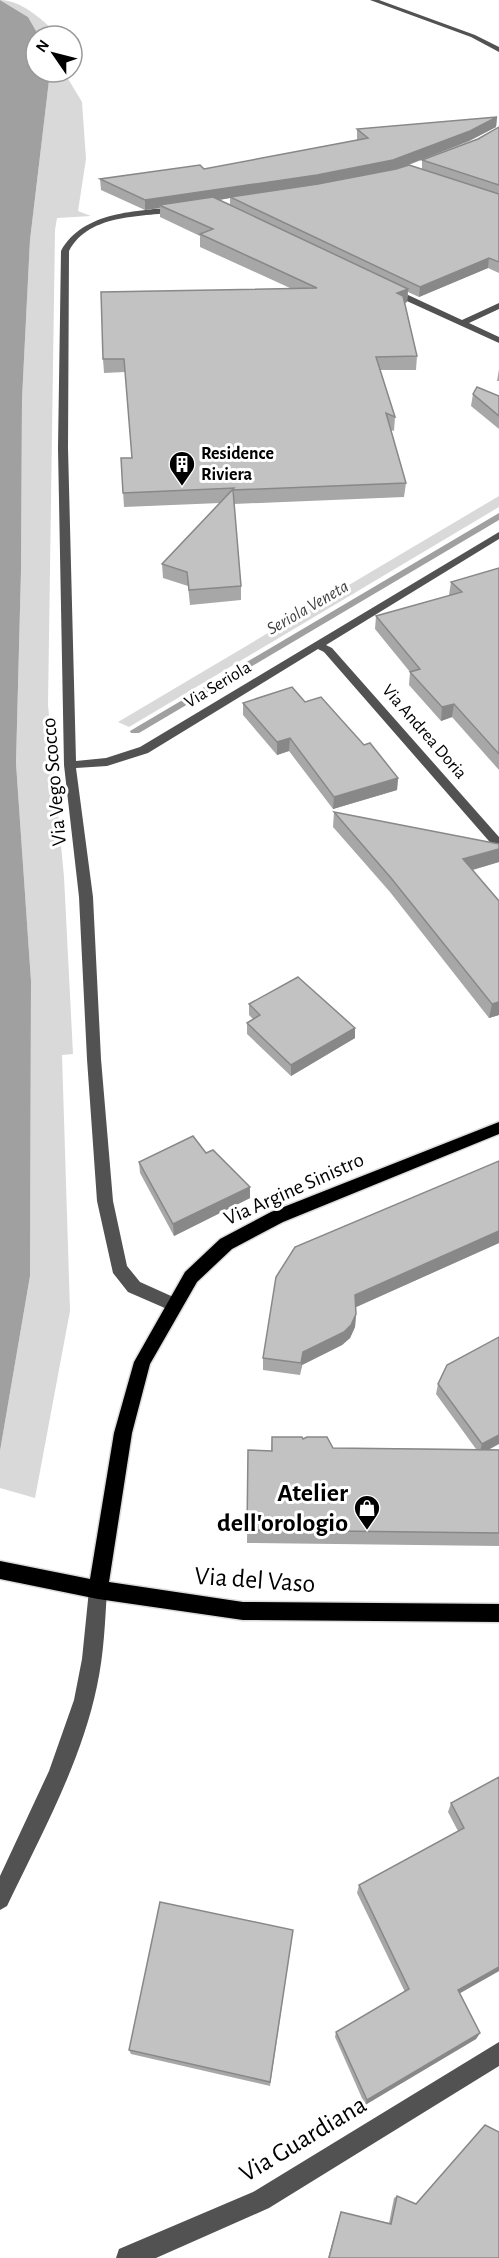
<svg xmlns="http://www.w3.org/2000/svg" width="499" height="2258" font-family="'Alegreya Sans',sans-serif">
<rect width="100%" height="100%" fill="#fff"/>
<g fill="#d9d9d9">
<path d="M0 0C22 0 44 21 59 36H39L28 17Z"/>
<path d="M50 72H64L82 102 86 159 78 211 91 216 57 218 55 230 48 705 64 877 73 1054 62 1055 70 1311 35 1498 0 1488V1451L30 1276 31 981 16 763 21 571 22 399 30 240Z"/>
<path d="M499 496V507L129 727 118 722Z"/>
</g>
<path fill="#a0a0a0" d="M0 0 28 17 39 36H36V72H50L30 240 22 399 21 571 16 763 31 981 30 1276 0 1451Z"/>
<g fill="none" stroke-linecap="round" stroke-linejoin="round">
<path fill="#a0a0a0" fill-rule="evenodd" d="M499 513V520L139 733H131L130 731Z"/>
<g stroke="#dbdbdb" stroke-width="3">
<path id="major" d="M499 1122V1134L283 1222 232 1249 197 1282 150 1364 132 1433 109 1582 243 1602 499 1604V1622L243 1620 98 1599 0 1579V1561L90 1579 114 1433 134 1362 185 1272 220 1239 271 1212Z"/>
</g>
<g fill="#525252" fill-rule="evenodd">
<path d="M370 0H379L475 35 499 47V52L471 37Z"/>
<path d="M178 207 182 209 181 211C143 218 90 212 69 251L68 448 76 761 106 758 140 747 499 532V539L326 645 332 648 499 837V849L495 848 324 652 318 649 148 753 107 766 76 768 93 897 101 1059 113 1201 127 1266 140 1282 180 1300 182 1305 180 1310 174 1312 128 1292 113 1273 97 1201 87 1059 79 897 64 765 58 448 61 251C83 211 137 211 178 207Z"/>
<path d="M387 288H393L462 320 499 303V309L469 323 499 337V343L387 292Z"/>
<path d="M98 1581 105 1584 107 1590C105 1622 104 1654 97 1686 81 1763 41 1835 7 1906L0 1910V1876L49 1771 74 1700 82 1659 89 1590 91 1584Z"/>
<path d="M499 2042V2066L269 2208 156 2258H116L119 2249 253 2192Z"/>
</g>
<use href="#major" fill="#000" fill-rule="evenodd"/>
</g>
<g fill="#a7a7a7" fill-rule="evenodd">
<path d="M497 117 496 127 469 141 396 170 422 169V160L478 139 499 127V273L488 268 419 297 408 292 407 302 405 303 417 356 416 370H380L395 417 394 431 391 430 406 483 404 497 234 504 241 586V600L190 605 188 586 163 578 162 564 220 503 124 507 121 458H132L125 372 104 373 103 359 290 288 200 247V236L160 217V208L145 210 101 190 100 179 204 169 357 140V129ZM230 198V204L220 200Z"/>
<path d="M499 369V381H497Z"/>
<path d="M473 394 499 396V429L471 406Z"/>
<path d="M499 568V770L452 717 441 721 409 685 410 672 375 629 376 616 450 596 449 595 451 582Z"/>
<path d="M305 702 364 745 398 778 397 790 333 809 289 751 277 755 243 715V703Z"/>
<path d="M334 812 499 844V862L473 870 499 901V1015L489 1018 390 892 333 827Z"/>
<path d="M249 1004 355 1028V1038L291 1076 247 1034V1023L253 1019 249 1015Z"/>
<path d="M206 1153 250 1198 174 1236 140 1173 139 1162Z"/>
<path d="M499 1161V1243L356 1307V1314L355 1327 350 1338 342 1345 302 1365 300 1375 263 1370V1358Z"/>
<path d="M438 1384 489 1449 499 1450V1546L247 1543 248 1450 271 1451 272 1437 303 1439 333 1448 476 1449 436 1394Z"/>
<path d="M499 1777V1971L460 1993 480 2033 476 2039 365 2105 335 2037 336 2032 405 1992 357 1893 359 1885 458 1831 448 1812 451 1803Z"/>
<path d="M293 1930 270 2086 131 2054 129 2050Z"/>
<path d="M485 2125 499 2258H328L340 2214 341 2212 389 2223 394 2198 397 2196 416 2204Z"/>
</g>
<g fill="#888">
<path d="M497 117 496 127 469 141 392 171 317 186 230 197V198L166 208 159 205 160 208 145 210V200Z"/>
<path d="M489 258 488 268 419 297 420 287Z"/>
<path d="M408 289 407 302 396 307 397 293Z"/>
<path d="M454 704 452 717 441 721 442 707Z"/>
<path d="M290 738 289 751 277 755V742Z"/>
<path d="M398 778 397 790 333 809 334 797Z"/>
<path d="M499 849V862L461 873 463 859Z"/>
<path d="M499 1002V1015L489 1018 492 1004Z"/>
<path d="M355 1028V1038L291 1076V1065Z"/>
<path d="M250 1187V1198L174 1236 173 1224Z"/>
<path d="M499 1231V1243L354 1308 355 1295Z"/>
<path d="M356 1314 355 1327 350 1338 342 1345 302 1365 300 1375 303 1352Z"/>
<path d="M499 1435V1444L479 1455 482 1444Z"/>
<path d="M499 1967V1971L455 1996 458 1990Z"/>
<path d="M480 2033 476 2039 365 2105 367 2100Z"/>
</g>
<g fill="#c2c2c2" stroke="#888" stroke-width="1.5">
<path d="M497 117 470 131 393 160 317 175 145 200 100 179 200 165 204 169 368 138 357 129Z"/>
<path d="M499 127V185L422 160 478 139Z"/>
<path d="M409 165 499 194V262L489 258 420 287 230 197 318 184 396 169Z"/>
<path d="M213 197 408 289 397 293 403 296 417 356 376 357 395 417 386 413 406 483 233 490 241 586 189 590 187 572 162 564 234 488 123 493 121 458H132L124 359H103L101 292 317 288 200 234 213 229 159 205Z"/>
<path d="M477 387 499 396V416L473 394Z"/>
<path d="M499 568V754L454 704 442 707 410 672 420 669 376 616 462 592 451 582Z"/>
<path d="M292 687 305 702 321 697 364 745 370 743 398 778 334 797 290 738 277 742 243 703Z"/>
<path d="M334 812 499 844V849L463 859 499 901V1002L492 1004 391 878Z"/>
<path d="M298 977 355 1028 291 1065 247 1023 260 1015 249 1004Z"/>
<path d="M193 1136 206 1153 213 1150 250 1187 173 1224 139 1162Z"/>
<path d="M499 1161V1231L355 1295 356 1314 351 1325 344 1332 303 1352 301 1363 263 1358 276 1277 295 1247Z"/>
<path d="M499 1337V1435L482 1444 438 1384 447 1365Z"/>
<path d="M272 1437H302L303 1439 307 1437H327L333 1448 499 1450V1533L247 1530 248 1450 272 1451Z"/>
<path d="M499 1777V1967L458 1990 480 2033 367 2100 336 2032 409 1989 359 1885 464 1828 451 1803Z"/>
<path d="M160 1902 293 1930 270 2082 129 2050Z"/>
<path d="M485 2125 499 2132V2258H329L341 2212 391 2224 397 2196 416 2204Z"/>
</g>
<defs>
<g id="building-pin" transform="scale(1.35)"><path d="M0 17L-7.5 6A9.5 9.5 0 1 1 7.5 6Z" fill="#000" stroke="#fff"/><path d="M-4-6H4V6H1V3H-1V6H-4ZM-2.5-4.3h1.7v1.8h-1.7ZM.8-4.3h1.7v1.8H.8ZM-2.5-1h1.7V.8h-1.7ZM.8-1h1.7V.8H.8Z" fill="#fff"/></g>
<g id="shop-pin" transform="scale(1.35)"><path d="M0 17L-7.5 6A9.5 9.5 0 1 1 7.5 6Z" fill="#000" stroke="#fff"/><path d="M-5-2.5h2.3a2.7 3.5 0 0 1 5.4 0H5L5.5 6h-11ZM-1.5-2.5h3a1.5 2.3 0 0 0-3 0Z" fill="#fff"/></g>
</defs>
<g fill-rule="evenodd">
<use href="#building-pin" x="182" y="464"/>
<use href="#shop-pin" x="367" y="1508"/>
</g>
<g text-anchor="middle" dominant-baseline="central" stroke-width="6" stroke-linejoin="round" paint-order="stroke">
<g font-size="18" font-weight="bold" fill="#000" stroke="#fff" text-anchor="start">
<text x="201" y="454">Residence<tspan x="201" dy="21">Riviera</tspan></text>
</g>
<g font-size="18" font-style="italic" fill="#414141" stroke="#fff">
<text transform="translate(308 608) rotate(-30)">Seriola Veneta</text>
</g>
<g font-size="18" fill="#000" stroke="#fff">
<text transform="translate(218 685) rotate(-31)">Via Seriola</text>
<text transform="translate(424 732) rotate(49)">Via Andrea Doria</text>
</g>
<g font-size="21" fill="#000" stroke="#fff">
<text transform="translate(54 782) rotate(-95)">Via Vego Scocco</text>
<text transform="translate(294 1189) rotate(-24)">Via Argine Sinistro</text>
</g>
<g font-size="26" font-weight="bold" fill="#000" stroke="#fff" text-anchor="end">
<text x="348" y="1493">Atelier<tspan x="348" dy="30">dell'orologio</tspan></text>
</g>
<g font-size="26" fill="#000" stroke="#fff">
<text transform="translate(255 1580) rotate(4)">Via del Vaso</text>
<text transform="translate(303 2139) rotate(-31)">Via Guardiana</text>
</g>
</g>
<g transform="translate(54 54) rotate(305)"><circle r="28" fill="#ffffff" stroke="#999999" stroke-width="1.5"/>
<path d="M0-4.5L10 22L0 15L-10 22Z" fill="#000000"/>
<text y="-9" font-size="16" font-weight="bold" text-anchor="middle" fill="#000000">N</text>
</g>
</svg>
